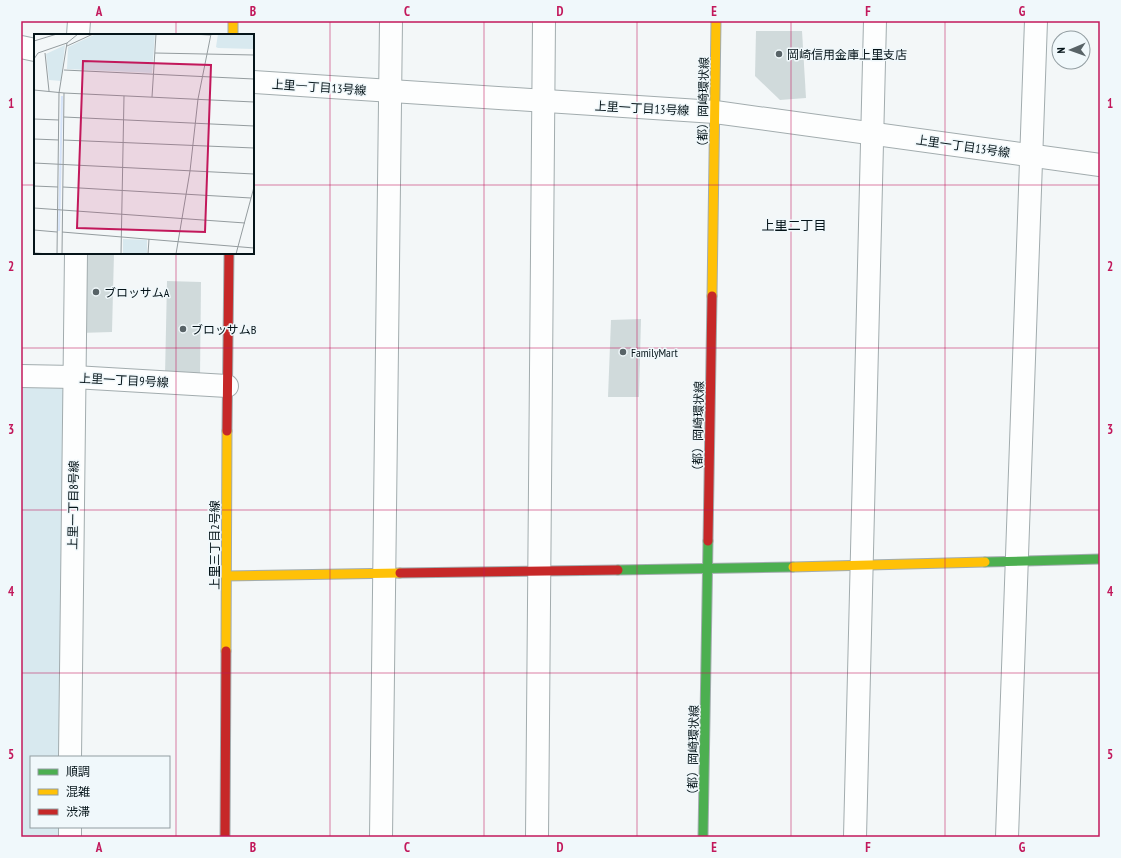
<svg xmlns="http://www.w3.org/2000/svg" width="1121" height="858" font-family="'PT Sans Narrow','Noto Sans JP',sans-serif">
<rect width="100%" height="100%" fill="#f3f7f8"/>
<path fill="#d8e9ef" d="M21 386 60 387 66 393 63 757H31V827H62V837H21Z"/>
<g fill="#d0dadb">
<path d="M756 31H802L806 98 780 100 755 76Z"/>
<path d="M80 253H114L112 332 79 333Z"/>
<path d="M167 281 201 282 200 376H165Z"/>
<path d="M641 319 639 397H608L611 320Z"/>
</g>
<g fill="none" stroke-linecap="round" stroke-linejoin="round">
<g stroke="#a2acae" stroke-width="24">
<g id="street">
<path d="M78 35 79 21"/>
<path d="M21 47 35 50"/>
<path d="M253 82 715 112 1100 165"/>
<path d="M21 376 74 377 227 386"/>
<path d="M70 757 76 253"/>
<path d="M70 837V827"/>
<path d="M381 837 391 21"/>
<path d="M537 837 544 21"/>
<path d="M855 837 875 21"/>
<path d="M1007 837 1036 21"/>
</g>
</g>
<g stroke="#a2acae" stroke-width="11">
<g id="fast">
<path d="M985 562 1100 559"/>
<path d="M618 570 793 567"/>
<path d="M703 837 708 541"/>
</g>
</g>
<g stroke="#a2acae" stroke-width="11">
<g id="slow">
<path d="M233 21V35"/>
<path d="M712 296 716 21"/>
<path d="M793 567 985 562"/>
<path d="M226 576 400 573"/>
<path d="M226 651 227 431"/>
</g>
</g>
<g stroke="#a2acae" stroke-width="11">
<g id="jam">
<path d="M227 431 229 253"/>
<path d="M708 541 712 296"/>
<path d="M400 573 618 570"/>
<path d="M225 837 226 651"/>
</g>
</g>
<use href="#street" stroke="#fdfefe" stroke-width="22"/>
<use href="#fast" stroke="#4caf50" stroke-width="9"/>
<use href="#slow" stroke="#ffc107" stroke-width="9"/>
<use href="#jam" stroke="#c62828" stroke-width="9"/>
</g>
<path fill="none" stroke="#c2185b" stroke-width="1" stroke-opacity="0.55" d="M176 21V35M330 21V837M484 21V837M637 21V837M791 21V837M945 21V837M21 185H35M253 185H1100M176 253V837M21 348H1100M21 510H1100M21 673H1100"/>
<g fill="#586367" stroke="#f0f8fb" stroke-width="1.5">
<circle cx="779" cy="54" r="4"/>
<circle cx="96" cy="292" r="4"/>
<circle cx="183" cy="329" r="4"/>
<circle cx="623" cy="352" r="4"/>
</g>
<g text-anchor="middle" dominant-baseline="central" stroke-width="3" stroke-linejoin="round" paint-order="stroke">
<g font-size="12" fill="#051419" stroke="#f0f8fb" text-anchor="start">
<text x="787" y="54">岡崎信用金庫上里支店</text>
<text x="104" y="292">ブロッサムA</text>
<text x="191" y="329">ブロッサムB</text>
<text x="631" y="352">FamilyMart</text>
</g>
<g font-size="12" fill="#051419" stroke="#f0f8fb">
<text transform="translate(319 87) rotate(4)">上里一丁目13号線</text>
<text transform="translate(703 105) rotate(-89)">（都）岡崎環状線</text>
<text transform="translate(642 108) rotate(3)">上里一丁目13号線</text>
<text transform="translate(963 146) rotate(8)">上里一丁目13号線</text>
<text transform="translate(124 380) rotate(3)">上里一丁目9号線</text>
<text transform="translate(698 429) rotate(-89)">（都）岡崎環状線</text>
<text transform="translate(73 505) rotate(-89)">上里一丁目8号線</text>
<text transform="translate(214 545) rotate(-90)">上里三丁目2号線</text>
<text transform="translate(693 753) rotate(-89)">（都）岡崎環状線</text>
</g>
<g font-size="13" fill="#051419" stroke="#f0f8fb">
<text x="794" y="225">上里二丁目</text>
</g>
</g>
<g transform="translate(34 34)">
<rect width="220" height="220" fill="#f3f7f8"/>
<path d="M62 0H121L118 39 33 35 34 13ZM184 0H220V15L184 14 182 13ZM31 11 27 47 15 46 12 20ZM89 205 113 206V220H89Z" fill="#d8e9ef"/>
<path fill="none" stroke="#d5e3f9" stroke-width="2" d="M25 197 28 62"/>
<path fill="none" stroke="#949c9f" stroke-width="1" d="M158 0 176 1M0 7 23 0M33 12 59 0M11 19 15 57M121 19 220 21M0 25 4 19 33 9 44 0M30 36 220 45M0 56 30 59 220 68M118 63 122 0M30 83 220 92M0 85 25 86M0 105 25 106M29 106 220 114M0 129 220 140M0 152 24 153M29 153 217 164M0 174 211 189M0 196 23 198M28 198 220 214M0 219 17 220M23 220 25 59 33 9M28 220 30 59M87 220 90 62M114 220 115 205M142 220 156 137 164 65 177 0M202 220 220 153"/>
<path fill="#c2185b" fill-opacity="0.15" stroke="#c2185b" stroke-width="2" d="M49 27 177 31 171 198 43 194Z"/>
<rect width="220" height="220" fill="none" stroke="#051419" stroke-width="2"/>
</g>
<rect width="1121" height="858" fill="none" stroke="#f0f8fb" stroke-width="44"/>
<rect x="30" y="756" width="140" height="72" fill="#f0f8fb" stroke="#929da1"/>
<rect x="38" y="769" width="20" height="6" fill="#4caf50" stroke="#929da1"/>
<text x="66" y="776" font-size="12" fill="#051419">順調</text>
<rect x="38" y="789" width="20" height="6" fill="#ffc107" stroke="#929da1"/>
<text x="66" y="796" font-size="12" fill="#051419">混雑</text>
<rect x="38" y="809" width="20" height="6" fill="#c62828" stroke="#929da1"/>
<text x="66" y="816" font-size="12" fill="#051419">渋滞</text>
<g transform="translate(1071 50) rotate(268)"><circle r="19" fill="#f0f8fb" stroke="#929da1"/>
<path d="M0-3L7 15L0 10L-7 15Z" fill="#586367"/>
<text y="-6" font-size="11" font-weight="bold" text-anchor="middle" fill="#051419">N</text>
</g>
<rect x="22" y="22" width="1077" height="814" fill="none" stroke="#c2185b" stroke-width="1.5"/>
<g font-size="13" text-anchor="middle" font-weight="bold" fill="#c2185b">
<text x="99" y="16">A</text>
<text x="253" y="16">B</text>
<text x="407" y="16">C</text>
<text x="560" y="16">D</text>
<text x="714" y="16">E</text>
<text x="868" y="16">F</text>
<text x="1022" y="16">G</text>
<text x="11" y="108">1</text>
<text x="1110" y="108">1</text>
<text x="11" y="271">2</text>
<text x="1110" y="271">2</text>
<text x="11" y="434">3</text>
<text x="1110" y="434">3</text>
<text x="11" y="596">4</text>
<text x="1110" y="596">4</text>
<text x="11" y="759">5</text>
<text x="1110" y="759">5</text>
<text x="99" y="852">A</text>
<text x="253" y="852">B</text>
<text x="407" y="852">C</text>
<text x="560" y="852">D</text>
<text x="714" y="852">E</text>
<text x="868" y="852">F</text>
<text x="1022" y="852">G</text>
</g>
</svg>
